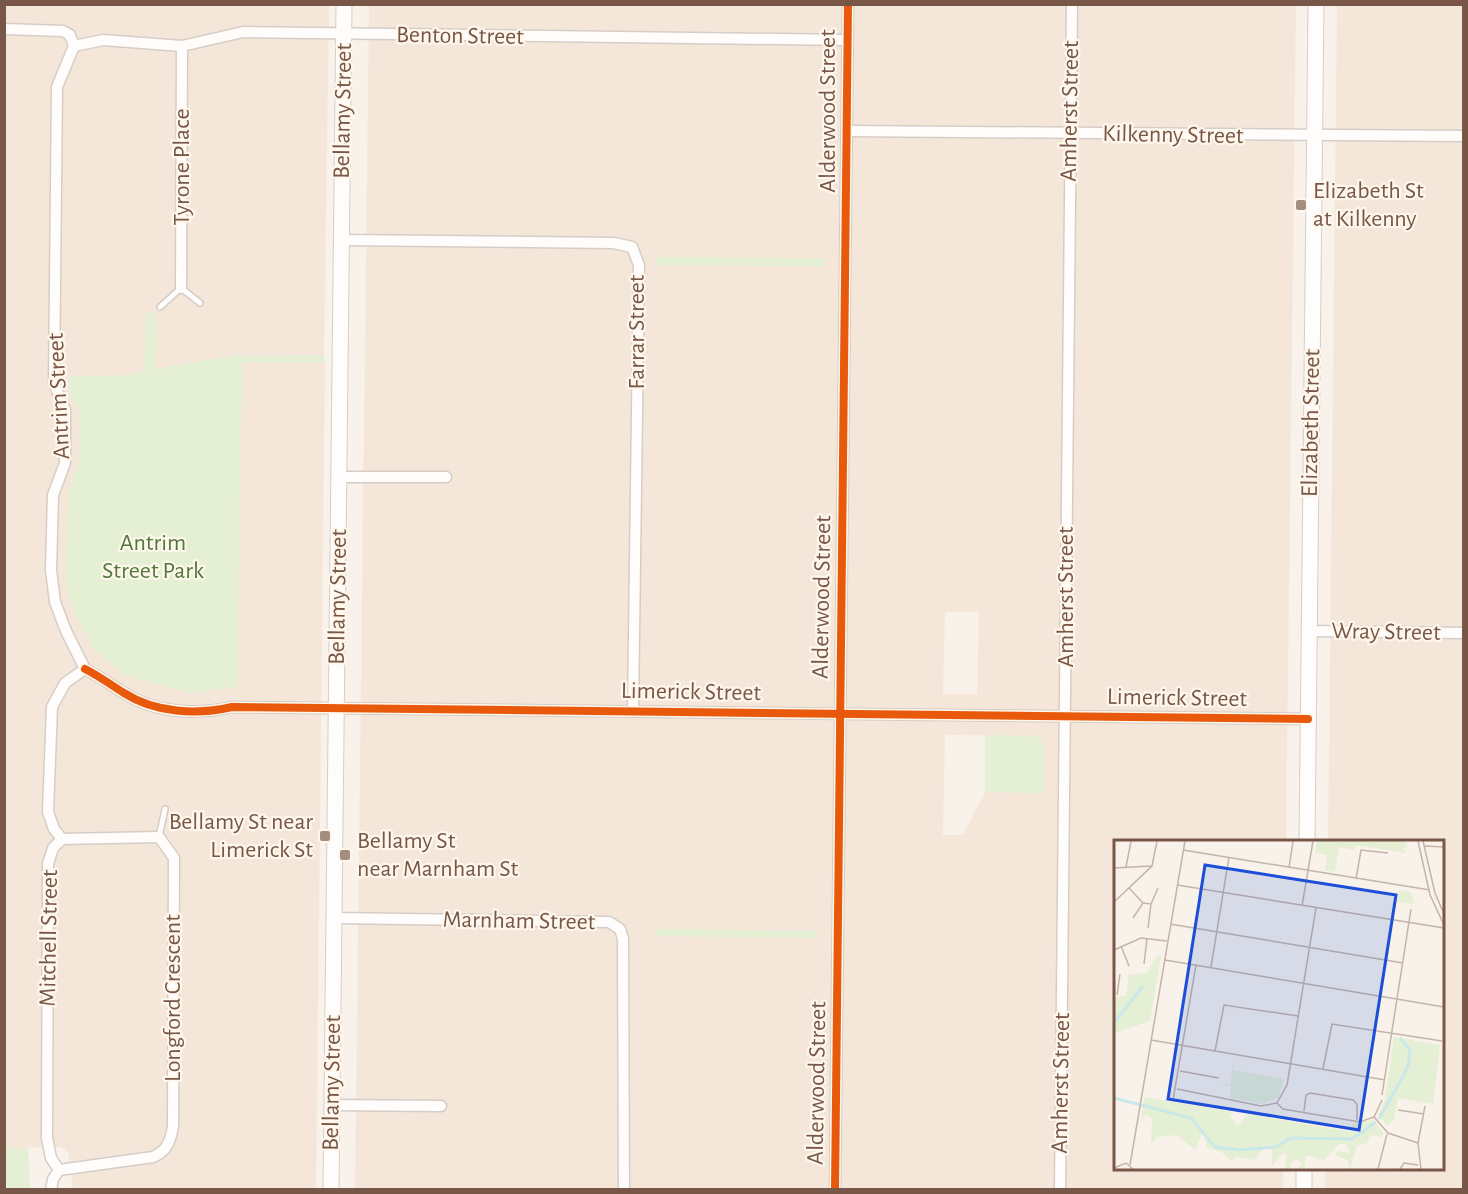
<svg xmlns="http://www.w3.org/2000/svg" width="1468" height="1194" font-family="'Alegreya Sans',sans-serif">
<rect width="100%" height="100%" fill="#f8f2ea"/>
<g fill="#f4e7da" fill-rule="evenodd">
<path d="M4 5H329L324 355 242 356V354L155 370 156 313H146L144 371 118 376H69L70 396 79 409 80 459 68 490 237 686 242 363 325 362 316 1189H73L68 1153 62 1147 5 1148Z"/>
<path d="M369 5H1296L1286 841 1116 842V1168L1283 1169V1189L355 1190ZM657 258H824L825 266 657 265ZM945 612H979L977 694H943ZM945 735 1036 736 1044 793 985 792 963 835H943ZM657 929 818 931V938L657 936Z"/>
<path d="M1337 5H1463V1189L1325 1190V1169L1442 1168V842L1328 841Z"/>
</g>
<g fill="#e4efd4">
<path d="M657 257 825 258V266L657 265Z"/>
<path d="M156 312V369L242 354 243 356 324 355 325 362 242 363 237 687 190 693 125 675 93 648 72 608 66 581 68 490 80 459 79 409 70 397 69 376H118L144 371 146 313Z"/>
<path d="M985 735 1037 736 1044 744V793L985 792Z"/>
<path d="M657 929 818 931V938L657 936Z"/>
<path d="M5 1148H28L30 1189H5Z"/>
</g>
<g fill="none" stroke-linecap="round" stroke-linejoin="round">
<g stroke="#d6cdc6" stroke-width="8">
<g id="lane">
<path d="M160 307 181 288 200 303"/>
<path d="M159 837 165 809"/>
</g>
</g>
<g stroke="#d6cdc6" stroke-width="13">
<g id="street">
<path d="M4 29 63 31 70 35 74 46"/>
<path d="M74 46 103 40 182 46 243 32 847 40"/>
<path d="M74 46 57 87 54 383 65 410V463L53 495 51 570 55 602 66 631 85 669"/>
<path d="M847 131 1464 136"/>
<path d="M342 240 614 243 632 247 639 265 633 710"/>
<path d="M181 288 182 46"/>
<path d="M339 477H446"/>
<path d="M1309 631 1464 633"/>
<path d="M85 669C99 676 111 685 124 693 155 713 197 715 232 707L1308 719"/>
<path d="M334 918 609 922 620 929 623 939 624 1190"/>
<path d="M331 1105 441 1106"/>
<path d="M59 1170 153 1157C167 1151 170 1142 173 1127L174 858 159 837 62 839"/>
<path d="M51 1190 53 1179 59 1170 51 1158 47 1138 48 864 53 848 62 839 54 829 48 812 52 707 65 683 85 669"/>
<path d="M835 1190 848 4"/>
<path d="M1060 1190 1072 4"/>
</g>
</g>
<g stroke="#d7cdc6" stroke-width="17">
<g id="secondary">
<path d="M1307 842 1316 4"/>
<path d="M331 1190 344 4"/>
<path d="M1304 1190V1168"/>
</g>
</g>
<use href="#lane" stroke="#fefdfc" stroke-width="5"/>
<use href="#street" stroke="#fefdfc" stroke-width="10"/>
<use href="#secondary" stroke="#fefdfc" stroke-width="15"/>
<g stroke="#fff7ec" stroke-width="11">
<g id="cycleway">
<path d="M85 669C99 676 111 685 124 693 155 713 197 715 232 707L1308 719"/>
<path d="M835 1190 848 4"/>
</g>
</g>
<use href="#cycleway" stroke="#e8590c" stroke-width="8"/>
</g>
<g fill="#a58d81" stroke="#fff7ec" stroke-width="2">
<rect x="1295" y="199" width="12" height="12" rx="3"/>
<rect x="319" y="830" width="12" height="12" rx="3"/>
<rect x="339" y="849" width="12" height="12" rx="3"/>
</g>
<g text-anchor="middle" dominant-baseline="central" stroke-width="4.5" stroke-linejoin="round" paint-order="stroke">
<g font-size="24" fill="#785748" stroke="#fff7ec">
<text transform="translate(460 36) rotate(1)">Benton Street</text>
<text transform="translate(343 111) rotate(-89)">Bellamy Street</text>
<text transform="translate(828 111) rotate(-90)">Alderwood Street</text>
<text transform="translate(1070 111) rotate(-89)">Amherst Street</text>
<text transform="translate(1173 135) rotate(1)">Kilkenny Street</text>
<text transform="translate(182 167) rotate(-90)">Tyrone Place</text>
<text transform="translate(637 332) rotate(-90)">Farrar Street</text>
<text transform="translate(59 396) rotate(-93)">Antrim Street</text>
<text transform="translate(1311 423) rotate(-89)">Elizabeth Street</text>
<text transform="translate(338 597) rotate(-89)">Bellamy Street</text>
<text transform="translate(822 597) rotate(-89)">Alderwood Street</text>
<text transform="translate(1066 597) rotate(-90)">Amherst Street</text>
<text transform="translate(1386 632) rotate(1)">Wray Street</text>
<text transform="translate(691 692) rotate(1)">Limerick Street</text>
<text transform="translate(1177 698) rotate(1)">Limerick Street</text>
<text transform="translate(519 921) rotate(1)">Marnham Street</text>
<text transform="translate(49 938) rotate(-89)">Mitchell Street</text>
<text transform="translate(173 998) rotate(-90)">Longford Crescent</text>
<text transform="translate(332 1083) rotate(-89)">Bellamy Street</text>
<text transform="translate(817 1083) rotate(-89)">Alderwood Street</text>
<text transform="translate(1061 1083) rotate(-89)">Amherst Street</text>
</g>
<g font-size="24" fill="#785748" stroke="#fff7ec" text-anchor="start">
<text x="1313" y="191">Elizabeth St<tspan x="1313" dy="28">at Kilkenny</tspan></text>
<text x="313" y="822" text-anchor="end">Bellamy St near<tspan x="313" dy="28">Limerick St</tspan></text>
<text x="357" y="841">Bellamy St<tspan x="357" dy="28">near Marnham St</tspan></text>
</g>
<g font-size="24" fill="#50793c" stroke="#fff7ec">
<text x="153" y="543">Antrim<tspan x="153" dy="28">Street Park</tspan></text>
</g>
</g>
<g transform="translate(1114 840)">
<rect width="330" height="330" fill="#f8f2ea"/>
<path d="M203 1H291L293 7 289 8 292 13 242 5 240 10 225 7 221 32 211 30 213 15 201 13ZM285 50 297 52 300 64 283 62ZM43 115 47 116 36 181 0 193 1 158 12 155 15 135 33 133ZM280 197 326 205 319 264 284 258 280 280 273 286 264 274 271 261ZM119 217V230L170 239 165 257 149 264 116 258 117 246 108 244H117ZM30 257 118 272 116 277 124 285 135 274 237 292 238 284 258 280 270 293 267 297 258 295 253 303 243 306 236 329 233 320 222 315 224 311 236 313 232 304H225L210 320 192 315 190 329H183L188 323 182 318 176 324 177 329H171L173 314 169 313 158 326V310L150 308 140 320 122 317 117 321 109 313 93 307 89 291 81 310 63 295 43 297 37 304 38 278 32 275 27 281Z" fill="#e4efd4"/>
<path fill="none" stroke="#cae8e9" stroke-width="3" d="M0 183 29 146M0 258 77 278 101 307 126 310 161 307 177 298 238 299 262 282M265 279 294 227 296 210 286 198"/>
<path fill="none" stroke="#c5b4a9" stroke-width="1.5" d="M304 1 316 55 330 85M309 1 321 53 330 74M311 6 330 7M69 10 316 50M12 27 17 1M0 28 38 26M175 28 179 1M242 39 247 10 274 13M63 45 330 88M15 48 29 63M0 62 38 26 43 1M29 63 37 64 44 48M188 66 199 1M19 78 29 63M56 84 289 123M34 88 37 64M7 106 15 126M0 110 27 98 53 101M51 120 330 167M30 124 33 98M97 127 115 17M3 155 6 134M37 200 271 240M101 211 110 165 184 176M209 229 218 184 328 201M66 231 105 238M63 249 147 266 163 263M268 255 297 69M59 260 82 125M163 263 173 245 202 68M163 263 169 269 246 282 260 277 268 260M284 270 310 274M190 271 192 255 196 253 239 260 243 264V280M260 277 274 293 304 303M304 303 311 266M304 303 307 329M16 325 71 1M0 328 12 323 19 329M264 329 273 294M286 329 290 323 304 325"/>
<path fill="#1d4ed8" fill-opacity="0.15" stroke="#1d4ed8" stroke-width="3" d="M91 25 282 55 245 290 54 259Z"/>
<rect width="330" height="330" fill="none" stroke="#785748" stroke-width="3"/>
</g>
<rect width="1468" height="1194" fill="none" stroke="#785748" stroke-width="12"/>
</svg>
